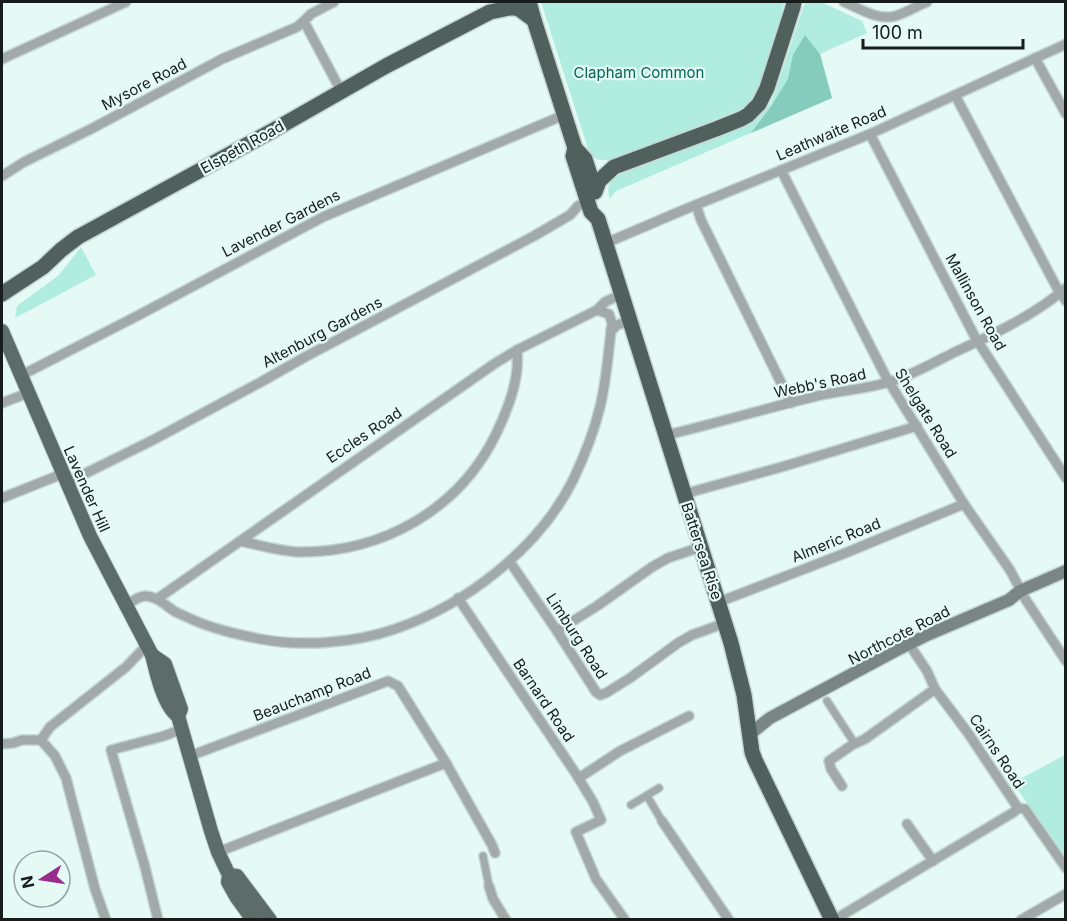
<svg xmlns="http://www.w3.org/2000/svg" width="1067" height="921" font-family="Inter,sans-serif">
<rect width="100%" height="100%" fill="#e5faf5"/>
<g fill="#b1ece0">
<path d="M541 2H784C780 25 763 87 748 103 744 108 738 110 732 113L612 159C602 161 595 161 589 152Z"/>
<path d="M805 2H821L862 21 867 33 820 54 832 98 616 191 610 199C606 190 609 182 616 176L747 125 763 113 770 104 775 93Z"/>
<path d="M81 247 96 275 15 318 17 306 59 275Z"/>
<path d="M1065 755V860L1014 784 1022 778Z"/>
</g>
<path fill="#85ccbd" d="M805 35 820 54 832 98 751 133 772 105 788 79 793 55Z"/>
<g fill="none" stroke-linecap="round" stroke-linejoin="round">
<g stroke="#c4d7d2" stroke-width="10">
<g id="pedestrian">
<path d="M827 701 855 744"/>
<path d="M647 796 662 821"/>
<path d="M631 805 659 788"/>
<path d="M483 856 489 886"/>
</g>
</g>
<g stroke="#c4d7d2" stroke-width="12">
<g id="minor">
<path d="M844 2C859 8 878 21 895 16 906 13 917 6 927 2"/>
<path d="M303 22 311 14 334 2"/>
<path d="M1035 58 1066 114"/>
<path d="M2 59 126 2"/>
<path d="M955 95 1057 288 1066 301"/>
<path d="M870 134 975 337 1066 478"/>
<path d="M781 170 886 377 964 504 1010 570 1019 587 1020 591 1066 661"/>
<path d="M2 176 24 162 91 129 222 59 297 27 303 22 307 27 341 91"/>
<path d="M696 205 701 220 791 403"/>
<path d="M606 243 681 211 870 134 1066 44"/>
<path d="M597 310 609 314 612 323 611 331"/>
<path d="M20 376 139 315 323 217 564 115"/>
<path d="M2 403 28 393"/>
<path d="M667 435C717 423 767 408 817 396 843 390 868 389 893 381 914 374 935 362 955 352 994 334 1033 316 1066 288"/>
<path d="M66 483 153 440 261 382 305 357 534 236 570 215 578 206 587 201"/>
<path d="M684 494 785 466 917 426"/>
<path d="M2 498 62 474"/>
<path d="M240 541C259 545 278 551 298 552 382 553 459 510 496 434 508 409 520 379 517 350"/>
<path d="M510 562 557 631 596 692 600 695 606 693 630 678 678 643 692 635 725 623"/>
<path d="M458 598 576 774 593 802 601 820 576 832 596 879 625 920"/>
<path d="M157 599 494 364 517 350 597 310 605 302 622 294"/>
<path d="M719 602 843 554 964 504"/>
<path d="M126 606C133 601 138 596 146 596 158 597 165 605 174 611 179 614 185 616 191 619 213 629 236 634 260 639 302 647 355 643 395 629 466 605 540 547 573 480 584 457 594 432 600 407 606 383 608 356 611 331L617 325 631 320"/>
<path d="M557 631 597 606 652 567 668 558 701 547"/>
<path d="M909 644 927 671 935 689 968 733 1018 808 1025 809 1066 868"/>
<path d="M41 740 55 756 66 778 95 889 106 920"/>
<path d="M41 740 50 727 126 667 147 645"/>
<path d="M2 744 13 743 22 740H41"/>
<path d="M190 756 388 681 398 686 446 763 492 845 495 853"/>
<path d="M579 778 620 751 689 716"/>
<path d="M842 786 831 769 829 761 852 745 865 739 935 689"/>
<path d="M662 821 729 920"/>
<path d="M907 824 933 861"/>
<path d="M218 852 446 763"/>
<path d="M489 886 493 899 506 920"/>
<path d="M158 920 145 867 111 750 164 736 182 729"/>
<path d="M834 920 1014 812 1018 808"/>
<path d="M1021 920 1066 894"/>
</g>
</g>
<g stroke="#c4d7d2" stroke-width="15">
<path id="secondary" d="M750 734 770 718 897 650 927 635 1009 600 1020 591 1066 571"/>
</g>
<g stroke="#c4d7d2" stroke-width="16">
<g id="primary">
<path d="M2 331 90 536 152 655C156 672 164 707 178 716"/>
<path d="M152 655 165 664 181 709 178 716 211 831 218 852 229 875 228 882 237 898 253 920"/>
<path d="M229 875 237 876 270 920"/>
</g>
</g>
<g stroke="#c4d7d2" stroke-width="18">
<g id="trunk">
<path d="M529 2 534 20 575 148 585 159 594 187"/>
<path d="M575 148 573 156 591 212 598 219 731 643 744 695 752 752 755 760 832 920"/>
<path d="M595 192 599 181 614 167 716 129 741 119 748 115 759 104 767 88 793 7 794 2"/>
<path d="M2 294 43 267 61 250 78 237 272 131 386 66 490 12 509 8H515L519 9 534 20"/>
</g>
</g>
<use href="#pedestrian" stroke="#a1aaa8" stroke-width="7"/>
<use href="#minor" stroke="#a1aaa8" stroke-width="9"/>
<use href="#secondary" stroke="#798683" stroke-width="12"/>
<use href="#primary" stroke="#5c6c68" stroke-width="14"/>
<use href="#trunk" stroke="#50615d" stroke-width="15"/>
</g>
<g text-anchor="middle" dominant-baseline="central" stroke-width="4.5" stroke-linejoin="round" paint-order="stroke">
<g font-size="15" fill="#00675a" stroke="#e5faf5">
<text x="639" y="72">Clapham Common</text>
</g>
<g font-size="15" fill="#161d1b" stroke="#e5faf5">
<text transform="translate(144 84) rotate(-28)">Mysore Road</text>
<text transform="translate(831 133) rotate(-23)">Leathwaite Road</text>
<text transform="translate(242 147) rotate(-29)">Elspeth Road</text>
<text transform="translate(281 223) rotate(-27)">Lavender Gardens</text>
<text transform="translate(976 302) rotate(61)">Mallinson Road</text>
<text transform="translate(322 332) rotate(-28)">Altenburg Gardens</text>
<text transform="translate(820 383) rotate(-12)">Webb's Road</text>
<text transform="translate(926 413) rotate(58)">Shelgate Road</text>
<text transform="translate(364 435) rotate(-34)">Eccles Road</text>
<text transform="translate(87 489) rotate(66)">Lavender Hill</text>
<text transform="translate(836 540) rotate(-22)">Almeric Road</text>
<text transform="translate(702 551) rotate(72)">Battersea Rise</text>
<text transform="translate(899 635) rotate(-27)">Northcote Road</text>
<text transform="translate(577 636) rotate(57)">Limburg Road</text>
<text transform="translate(312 694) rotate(-21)">Beauchamp Road</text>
<text transform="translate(544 700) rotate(56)">Barnard Road</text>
<text transform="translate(997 751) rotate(56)">Cairns Road</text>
</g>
</g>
<rect width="1067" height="921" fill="none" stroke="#161d1b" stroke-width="6"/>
<g transform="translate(42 879) rotate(258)"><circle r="28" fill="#e5faf5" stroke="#92a29e" stroke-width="1.5"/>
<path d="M0-4.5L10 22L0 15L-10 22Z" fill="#972c8d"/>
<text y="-9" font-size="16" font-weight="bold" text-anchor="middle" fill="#161d1b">N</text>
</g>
<path d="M863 39v9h160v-9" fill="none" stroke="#161d1b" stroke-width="3"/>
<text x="872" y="39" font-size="18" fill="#161d1b" stroke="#e5faf5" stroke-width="4.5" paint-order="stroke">100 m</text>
</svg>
